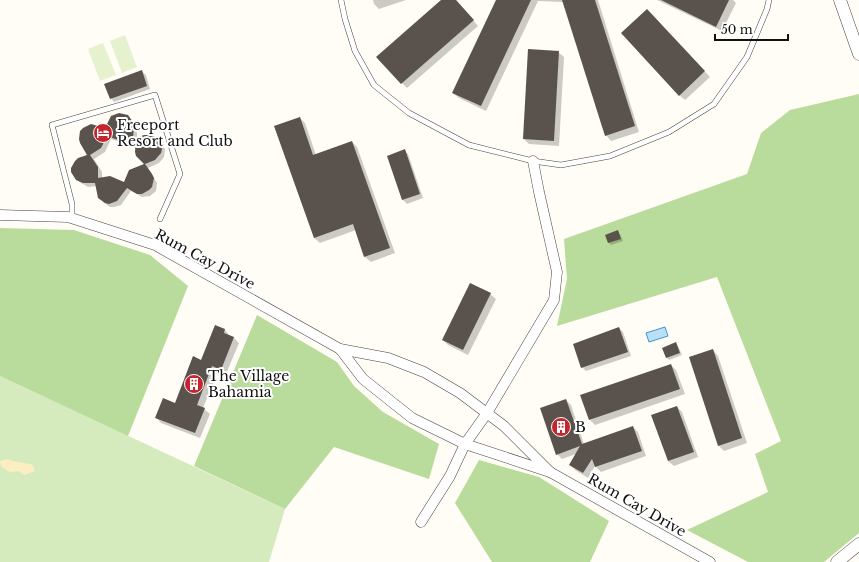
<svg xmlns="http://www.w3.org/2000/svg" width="859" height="562" font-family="'Libre Baskerville',serif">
<rect width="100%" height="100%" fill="#fffdf5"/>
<path fill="#d5ebbd" d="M0 376 285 509 269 562H0Z"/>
<g fill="#b9dc9c">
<path d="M859 94V533L824 562H748L687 530 768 492 755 454 781 441 717 277 557 326 567 279 564 239 747 174 761 133 790 110Z"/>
<path d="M0 228 74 230 150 255 188 286 128 436 0 376Z"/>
<path d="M257 315 337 362 354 386 383 412 439 444 429 479 334 447 285 509 194 466Z"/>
<path d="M479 460 539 477 609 521 590 562H492L455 503Z"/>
</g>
<path fill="#fbeec1" d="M7 459C15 462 23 463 32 464L35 471 24 475 18 471 10 472 1 467 0 461Z"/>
<g fill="#e6f2cf">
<path d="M125 35 137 67 122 73 110 41Z"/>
<path d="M103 43 116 75 100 81 88 49Z"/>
</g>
<path fill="#b9e0f7" stroke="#3f96cf" d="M665 327 668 336 649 342 646 333Z"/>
<g fill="#0003" fill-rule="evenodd">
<path d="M373 0H406L379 9 374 4Z"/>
<path d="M442 0H456L478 26 407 88 402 83Z"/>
<path d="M497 0H598L639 132 611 141 606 135 563 2 538 1 486 111 459 98 453 93Z"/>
<path d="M657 0H733L736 3 722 31Z"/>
<path d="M652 15 710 77 685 100 679 95Z"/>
<path d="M558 52 564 57 559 146 529 144 524 139Z"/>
<path d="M142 72 146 75 150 89 114 102 111 98Z"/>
<path d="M300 118 305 123 316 155 352 142 357 147 395 253 371 262 365 257 356 230 320 243 314 238 275 127Z"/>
<path d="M131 120 137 127V139L156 138 165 149 164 157 159 163 148 168 157 183 156 191 150 196 142 197 131 191 121 205 114 207H110L103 202 97 186 88 187 81 183 76 179 88 155 105 129ZM111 139 125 144 137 142V155L146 164 130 171 124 183 102 178V172L94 159 105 152Z"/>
<path d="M404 151 408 154 423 198 407 204 403 200 388 156Z"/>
<path d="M618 232 620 234 623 241 611 245 609 243Z"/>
<path d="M490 294 496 299 468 355 448 345 443 340Z"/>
<path d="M619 328 623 332 631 356 586 371 582 367Z"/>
<path d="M225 330 230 336 233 337 239 343 226 374 218 371 203 408 210 414 200 438 161 423 156 417 175 404Z"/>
<path d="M676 343 678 346 682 355 669 360 667 358Z"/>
<path d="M713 350 718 356 747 443 724 451 719 446Z"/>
<path d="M671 365 676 370 685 394 595 425 590 420Z"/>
<path d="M566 400 571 405 584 444 633 427 638 432 646 456 601 472 595 466 588 478 575 470 570 464 576 454 562 459 557 454Z"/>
<path d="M677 407 682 412 698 457 674 466 668 461Z"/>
</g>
<g fill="#5a524d">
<path d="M441 0H456L474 20 401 84 376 57Z"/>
<path d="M496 0H531L481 106 452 93Z"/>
<path d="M562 0H595L635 126 605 136Z"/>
<path d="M661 0H729L716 27Z"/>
<path d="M647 9 705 71 679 96 621 33Z"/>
<path d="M528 49 559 51 554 141 523 139Z"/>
<path d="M142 70 147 86 110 99 104 84Z"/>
<path d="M119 113 128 115 133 122 134 126 133 138 121 141 107 136 101 148 90 155 98 167V178L110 176 124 182 129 170 144 164 136 156 135 152 136 138 144 135H153L159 141 162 149 161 153 155 160 145 164 152 174 154 178 152 187 149 190 142 194H137L127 188 117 201 109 204 105 203 98 198 95 183H83L76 180 71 172V168L75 161 78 158 87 155 80 143 79 139 80 131 83 128 91 124 105 128 111 116Z"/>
<path d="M300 117 313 155 352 141 390 248 364 257 353 224 314 238 274 126Z"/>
<path d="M405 149 420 194 402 200 387 156Z"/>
<path d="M618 230 621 239 608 243 605 235Z"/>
<path d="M470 283 491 293 463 350 442 340Z"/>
<path d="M215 325 225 329 224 333 234 337 221 370 212 366 197 405 205 408 195 433 155 418 163 398 175 403 193 356 201 360Z"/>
<path d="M619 327 628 352 581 368 573 344Z"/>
<path d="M676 342 680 353 666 358 662 348Z"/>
<path d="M713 349 742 438 718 446 689 357Z"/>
<path d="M671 364 680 389 589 420 580 395Z"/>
<path d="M566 399 582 444 633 426 642 451 595 467 592 459 583 473 569 465 580 446 556 455 540 408Z"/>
<path d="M677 406 694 452 668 461 651 415Z"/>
</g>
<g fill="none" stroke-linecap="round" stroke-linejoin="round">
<g stroke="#444" stroke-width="6">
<g id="service">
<path d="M341 0 345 19 355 51 374 85 409 113 469 145 533 161 561 165 610 156 669 132 714 104 747 57 767 9 769 0"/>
<path d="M72 219V204L52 125 155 95 180 174 160 219"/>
</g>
</g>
<g stroke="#444" stroke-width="11">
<g id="minor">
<path d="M0 215 68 217 155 245 340 349 388 358 424 372 460 393 504 426 550 472"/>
<path d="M340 349 363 379 412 418 465 444 550 472 710 562"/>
<path d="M421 522 450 476 465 444 487 413 554 300 557 272 539 192 533 161"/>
</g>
</g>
<g stroke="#444" stroke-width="13">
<g id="tertiary">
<path d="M840 0 859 54"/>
<path d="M837 562 859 544"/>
</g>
</g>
<use href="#service" stroke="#fff" stroke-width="5"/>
<use href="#minor" stroke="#fff" stroke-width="10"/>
<use href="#tertiary" stroke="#fff" stroke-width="12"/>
</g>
<defs>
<g id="hotel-disc" transform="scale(1)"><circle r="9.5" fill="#c4262e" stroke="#fff"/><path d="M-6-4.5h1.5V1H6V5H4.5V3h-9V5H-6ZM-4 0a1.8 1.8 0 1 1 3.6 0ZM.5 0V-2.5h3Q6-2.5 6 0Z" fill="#fff"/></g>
<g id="building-disc" transform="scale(1)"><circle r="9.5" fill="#c4262e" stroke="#fff"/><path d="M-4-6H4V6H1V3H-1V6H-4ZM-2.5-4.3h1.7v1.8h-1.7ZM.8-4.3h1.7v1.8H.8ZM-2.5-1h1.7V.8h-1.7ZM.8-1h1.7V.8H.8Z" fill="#fff"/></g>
</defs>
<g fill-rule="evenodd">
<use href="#hotel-disc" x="103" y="133"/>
<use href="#building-disc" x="194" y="384"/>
<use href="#building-disc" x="561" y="427"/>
</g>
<g text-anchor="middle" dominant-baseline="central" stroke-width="4" stroke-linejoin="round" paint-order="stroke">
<g font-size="14" fill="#111" stroke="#fff" text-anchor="start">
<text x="117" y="125">Freeport<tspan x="117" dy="16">Resort and Club</tspan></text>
<text x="208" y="376">The Village<tspan x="208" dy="16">Bahamia</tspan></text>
<text x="575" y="427">B</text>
</g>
<g font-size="14" fill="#111" stroke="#fff">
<text transform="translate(205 259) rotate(28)">Rum Cay Drive</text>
<text transform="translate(637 505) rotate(30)">Rum Cay Drive</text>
</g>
</g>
<path d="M715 34v6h73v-6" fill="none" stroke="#111111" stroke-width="2"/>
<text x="721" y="34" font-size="12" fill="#111111" stroke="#ffffff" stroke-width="3" paint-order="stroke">50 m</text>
</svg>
